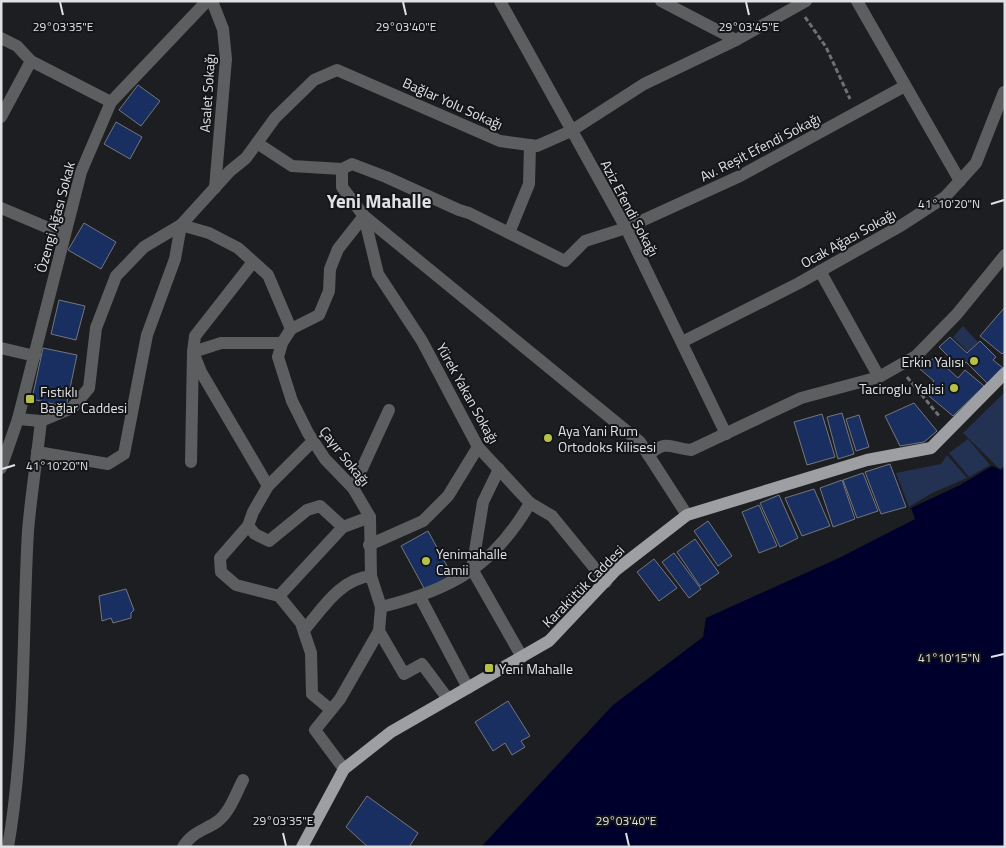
<svg xmlns="http://www.w3.org/2000/svg" width="1006" height="848" font-family="'Titillium Web',sans-serif">
<rect width="100%" height="100%" fill="#1d1e21"/>
<g fill="#233252">
<path d="M963 326 978 342 968 352 953 337Z"/>
<path d="M1005 392V465L1000 469 963 433Z"/>
<path d="M968 439 990 465 969 477 949 453Z"/>
<path d="M947 455 967 478 932 493 909 507 896 473 941 464Z"/>
</g>
<path fill="#00002c" d="M992 466 1001 470 1005 467V847H481L613 705 703 637 706 618 839 558 915 519 911 508 960 485Z"/>
<g fill="#1a2f61" stroke="#747679">
<path d="M138 85 160 101 141 126 119 110Z"/>
<path d="M116 122 142 137 130 159 104 144Z"/>
<path d="M84 223 116 242 101 269 68 250Z"/>
<path d="M59 300 85 306 76 340 51 334Z"/>
<path d="M1005 307V351L1002 354 980 336Z"/>
<path d="M950 337 967 353 980 341 996 357 993 360 1003 368 988 384 966 362 960 368 939 347Z"/>
<path d="M43 348 77 355 66 407 32 399Z"/>
<path d="M935 357 958 378 965 370 984 386 953 416 923 391 934 381 920 369Z"/>
<path d="M914 403 937 431 924 442 900 446 885 416Z"/>
<path d="M842 413 854 454 838 459 827 417Z"/>
<path d="M822 414 835 457 807 465 794 422Z"/>
<path d="M859 415 869 447 856 451 846 419Z"/>
<path d="M890 464 906 507 881 514 865 472Z"/>
<path d="M863 473 878 511 857 518 843 480Z"/>
<path d="M842 480 855 519 833 527 820 488Z"/>
<path d="M814 489 830 526 802 536 785 498Z"/>
<path d="M779 495 798 538 780 547 760 503Z"/>
<path d="M759 505 777 546 759 553 742 512Z"/>
<path d="M708 521 732 556 718 566 694 531Z"/>
<path d="M428 531 452 575 425 590 401 546Z"/>
<path d="M695 539 719 573 700 586 677 552Z"/>
<path d="M674 553 701 589 689 598 662 562Z"/>
<path d="M654 559 677 588 659 601 637 572Z"/>
<path d="M126 589 134 610 131 613V618L113 623 111 618 102 621 99 596Z"/>
<path d="M508 701 530 736 521 741 525 747 512 755 505 743 493 751 475 722Z"/>
<path d="M367 796 418 833 409 847H368L346 827Z"/>
</g>
<g fill="none" stroke-linecap="round" stroke-linejoin="round">
<g stroke="#6f7073" stroke-width="3" stroke-dasharray="5 2.5" stroke-linecap="butt">
<path d="M805 17 826 47 850 99"/>
<path d="M907 377 940 417"/>
</g>
<g stroke="#5d5e60" stroke-width="12">
<path d="M212 1 223 29 226 59 215 188"/>
<path d="M500 1 626 228 726 434"/>
<path d="M661 1 736 40"/>
<path d="M857 1 960 181"/>
<path d="M1 38 17 46 31 61 111 102"/>
<path d="M1 117 31 61"/>
<path d="M257 143 292 166 342 169"/>
<path d="M1 208 65 235"/>
<path d="M509 233 529 184 530 145"/>
<path d="M253 262 195 336 193 352 201 372 268 486"/>
<path d="M820 271 879 377"/>
<path d="M291 329 319 315 329 291 330 269 338 249 364 216"/>
<path d="M682 342 799 283 902 225 945 197 976 163 1004 92"/>
<path d="M1 348 35 356"/>
<path d="M18 419 41 421 72 408 89 388 96 328 116 276 144 247 181 225 209 233 238 248 268 275 291 329 282 343 278 357 292 401 308 433 325 459 353 488 370 517 371 576 381 607"/>
<path d="M313 441 268 486 253 512 248 526 220 558 221 572 236 585 279 596 301 623 311 653 312 694 331 710"/>
<path d="M37 452 108 464 124 454 147 335 175 259 181 225 230 171 246 158 275 118 314 80 337 70 500 141 537 146 571 131 644 84 736 40 806 1"/>
<path d="M648 455C668 439 669 448 691 450L801 398 879 377 916 356 957 314 1005 255"/>
<path d="M191 462 193 352 221 343H282"/>
<path d="M1 468 18 419 81 172 111 102 207 1"/>
<path d="M499 469 483 502 472 569 522 657"/>
<path d="M353 488 389 410"/>
<path d="M530 503 552 516 606 582"/>
<path d="M687 515 640 442 364 216 342 187V169L352 164 386 177 459 210 469 213 565 261 585 241 626 228 740 176 905 86"/>
<path d="M248 526 255 534 269 541 307 510 320 506 343 527"/>
<path d="M369 545 423 521 448 496 478 447"/>
<path d="M279 596 343 527 370 517"/>
<path d="M420 597 468 688"/>
<path d="M304 630C323 608 340 579 371 576"/>
<path d="M379 631 404 674 422 664 448 699"/>
<path d="M344 769 315 730 340 699 379 631 381 607C451 590 494 566 530 503L478 447 422 341 378 274 364 216"/>
<path d="M8 847C26 742 22 636 28 531 31 495 37 458 41 421"/>
<path d="M183 847C193 831 204 831 218 821 230 812 236 793 243 780"/>
</g>
<path stroke="#9d9fa2" stroke-width="12" d="M302 847 344 769 391 732 549 641 616 570 687 515 867 460 931 448 1005 373"/>
</g>
<path fill="none" stroke="#e0e1e3" stroke-width="2" d="M60 2 63 15M403 2 406 15M746 2 749 15M991 204 1004 200M2 469 15 465M991 657 1004 654M283 833 286 846M626 833 629 846"/>
<g fill="#b6c148" stroke="#141518" stroke-width="2">
<circle cx="974" cy="361" r="5"/>
<circle cx="954" cy="388" r="5"/>
<rect x="25" y="394" width="10" height="10" rx="2.5"/>
<circle cx="548" cy="438" r="5"/>
<circle cx="426" cy="561" r="5"/>
<rect x="484" y="663" width="10" height="10" rx="2.5"/>
</g>
<g text-anchor="middle" dominant-baseline="central" stroke-width="4" stroke-linejoin="round" paint-order="stroke">
<g font-size="14" fill="#e0e1e3" stroke="#141518">
<text transform="translate(207 93) rotate(-86)">Asalet Sokağı</text>
<text transform="translate(453 103) rotate(24)">Bağlar Yolu Sokağı</text>
<text transform="translate(760 147) rotate(-27)">Av. Reşit Efendi Sokağı</text>
<text transform="translate(630 208) rotate(62)">Aziz Efendi Sokağı</text>
<text transform="translate(55 217) rotate(-75)">Özengi Ağası Sokak</text>
<text transform="translate(848 238) rotate(-29)">Ocak Ağası Sokağı</text>
<text transform="translate(468 393) rotate(61)">Yürek Yakan Sokağı</text>
<text transform="translate(345 456) rotate(52)">Çayır Sokağı</text>
<text transform="translate(583 586) rotate(-45)">Karakütük Caddesi</text>
</g>
<g font-size="14" fill="#e0e1e3" stroke="#141518" text-anchor="start">
<text x="964" y="361" text-anchor="end">Erkin Yalısı</text>
<text x="944" y="388" text-anchor="end">Taciroglu Yalisi</text>
<text x="40" y="391">Fıstıklı<tspan x="40" dy="16">Bağlar Caddesi</tspan></text>
<text x="558" y="430">Aya Yani Rum<tspan x="558" dy="16">Ortodoks Kilisesi</tspan></text>
<text x="436" y="553">Yenimahalle<tspan x="436" dy="16">Camii</tspan></text>
<text x="499" y="668">Yeni Mahalle</text>
</g>
<g font-size="19" font-weight="bold" fill="#e0e1e3" stroke="#141518">
<text x="379" y="200">Yeni Mahalle</text>
</g>
</g>
<g font-size="12" text-anchor="middle" fill="#e0e1e3" stroke="#141518" stroke-width="4" stroke-linejoin="round" paint-order="stroke">
<text x="63" y="31">29°03'35"E</text>
<text x="406" y="31">29°03'40"E</text>
<text x="749" y="31">29°03'45"E</text>
<text x="949" y="208">41°10'20"N</text>
<text x="57" y="470">41°10'20"N</text>
<text x="949" y="662">41°10'15"N</text>
<text x="283" y="825">29°03'35"E</text>
<text x="626" y="825">29°03'40"E</text>
</g>
<rect width="1006" height="848" fill="none" stroke="#e0e1e3" stroke-width="5"/>
</svg>
